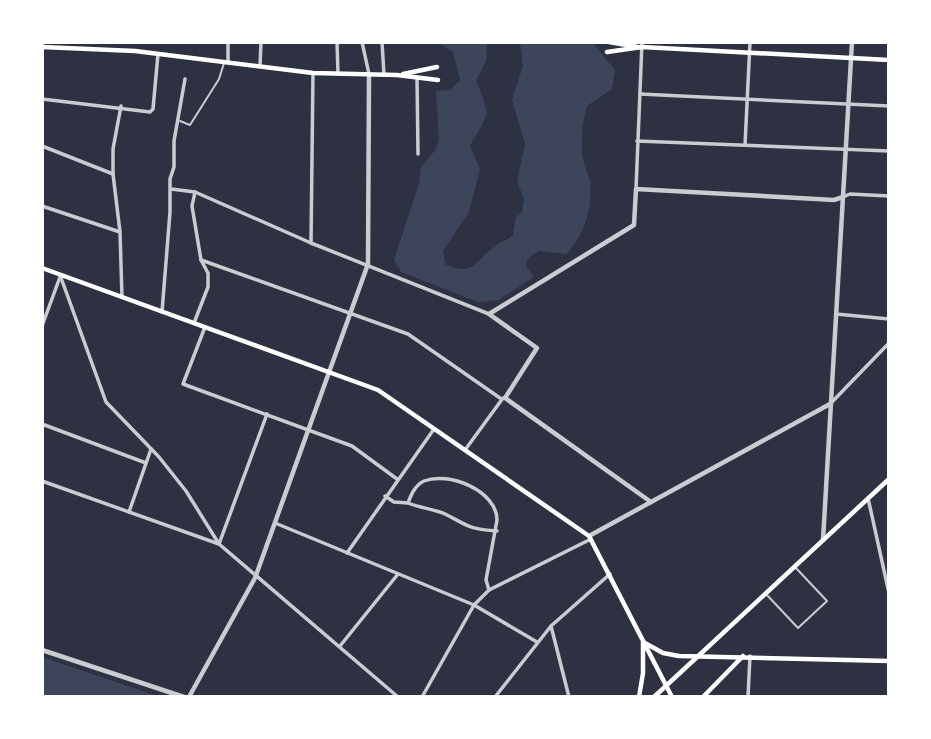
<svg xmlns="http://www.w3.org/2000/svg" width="931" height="739" font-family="Lora,serif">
<rect width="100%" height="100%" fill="#2d3142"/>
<g fill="#3c4559">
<path d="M437 42H487L486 61 476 81C492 118 488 113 470 146L480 169 469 212 443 251 446 265C475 276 474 262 494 247 500 242 507 241 513 235L516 217 522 212 524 199 517 181 525 144 512 100 523 66 520 42H592L615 70 612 89 587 106C583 120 581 135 582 150 582 162 588 171 590 182 593 206 584 238 566 254L539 251 528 258 526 266 534 277 498 300 478 302 401 272 394 260 419 183 421 167 436 149 439 140 436 91 450 90 460 80 453 52Z"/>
<path d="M42 657 160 697H42Z"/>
</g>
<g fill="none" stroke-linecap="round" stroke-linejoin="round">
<g stroke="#caccd0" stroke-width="2">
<path d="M180 121 190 125 219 79 224 63"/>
<path d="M766 594 798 628 827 601 795 567"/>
</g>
<g stroke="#caccd0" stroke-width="3.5">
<path d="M337 42 338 74"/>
<path d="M362 42 369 74"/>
<path d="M382 42 384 75"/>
<path d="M228 62V42"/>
<path d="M260 66 261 42"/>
<path d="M417 78 418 154"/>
<path d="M640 94 889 106"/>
<path d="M42 99 150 112 153 109 158 54"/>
<path d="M121 106 113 149V174L120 232 122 297"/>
<path d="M637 141 889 151"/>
<path d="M745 145 750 42"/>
<path d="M42 146 113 174"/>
<path d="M171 189 195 192 311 243 489 314"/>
<path d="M636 189 642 42"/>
<path d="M843 197 850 194 889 196"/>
<path d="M42 206 120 232"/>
<path d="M311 243 313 73"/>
<path d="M201 260 408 334 500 398"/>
<path d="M60 275 106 402 159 457 186 491 219 544 398 697"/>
<path d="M162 312 170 212V179L174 167V141L185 79"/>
<path d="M836 314 889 319"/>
<path d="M194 323 208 287V273L201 260 192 206 195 192"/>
<path d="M42 326 60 277"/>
<path d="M205 327 183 384 352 446 397 479"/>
<path d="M832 402 889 343"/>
<path d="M42 424 146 463"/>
<path d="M465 450 503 398"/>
<path d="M42 481 219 544 267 414"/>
<path d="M385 496 394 502 408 503C411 495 415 485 424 481 449 471 497 491 497 520L486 580 489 590"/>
<path d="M868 498 889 593"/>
<path d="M408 503C420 508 434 509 445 514 469 526 468 529 497 531"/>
<path d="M129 512 151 449"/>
<path d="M275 523 474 605 537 642"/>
<path d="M347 553 434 429"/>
<path d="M551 626 569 697"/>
<path d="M340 646 398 574"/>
<path d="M422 697 474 605 489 590 591 539"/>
<path d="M495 697 551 626 610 574"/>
<path d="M748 697 750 656"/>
</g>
<g stroke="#caccd0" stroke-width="4.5">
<path d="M651 502 505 398 537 348 489 314 634 225 636 189 834 200 843 197"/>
<path d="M589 536 830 404"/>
<path d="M823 540 852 42"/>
<path d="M42 650 184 697"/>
<path d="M189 697 255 578 368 264 369 76"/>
</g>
<g stroke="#fff" stroke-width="4.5">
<path d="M609 42 638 47"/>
<path d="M42 47 135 51 313 73 397 75 438 80"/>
<path d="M607 52 642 47 889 60"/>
<path d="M403 74 437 67"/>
<path d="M42 268 378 390 589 536 672 697"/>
<path d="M639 697 643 673V642L663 653 679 656 889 661"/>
<path d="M654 697 889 479"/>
<path d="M703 697 743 656"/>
</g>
</g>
<rect width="931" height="739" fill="none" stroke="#ffffff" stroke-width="88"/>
</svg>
